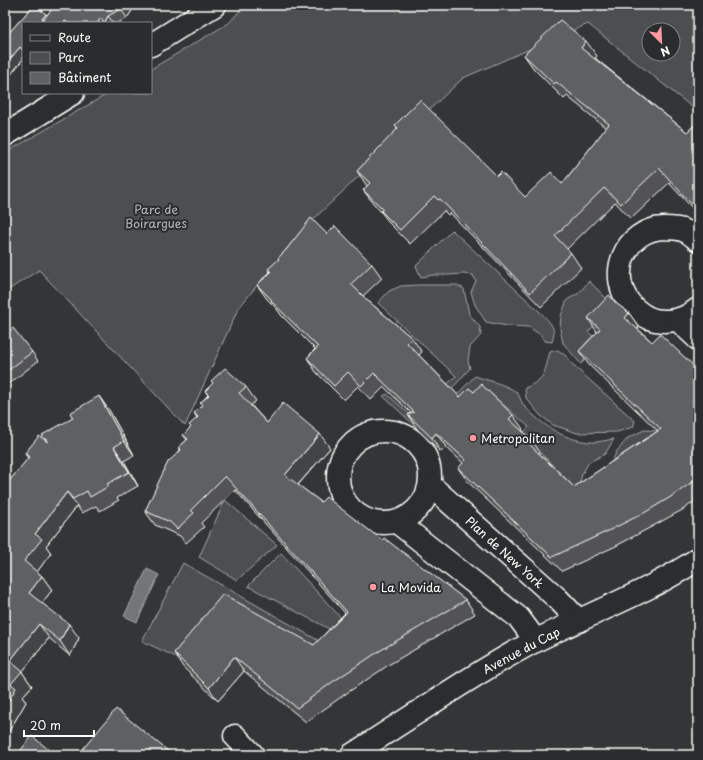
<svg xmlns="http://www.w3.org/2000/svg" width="703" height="760" font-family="'Playpen Sans',sans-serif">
<rect width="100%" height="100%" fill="#333536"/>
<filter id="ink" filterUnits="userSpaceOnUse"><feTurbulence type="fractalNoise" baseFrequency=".025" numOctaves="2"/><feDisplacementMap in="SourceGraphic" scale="8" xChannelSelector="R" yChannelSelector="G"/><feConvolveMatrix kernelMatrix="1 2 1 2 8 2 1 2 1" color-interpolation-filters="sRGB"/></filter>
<g filter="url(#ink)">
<g fill="#4c4f50" stroke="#a6a7a8" fill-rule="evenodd">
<path d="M245 5H698V112L588 24 463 78 301 231 238 309 185 426 39 270 5 292V153L109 93H151V69L229 23ZM649 30H673V54H649Z"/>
<path d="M452 230 541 313C550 323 557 327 552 342L545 341 542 336 529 327 507 326 486 322 475 305 471 292 476 281 473 275 463 274 448 275H434L421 277 416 266Z"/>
<path d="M589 281 614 306 588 332 601 343 581 364 563 343 560 329 561 316 567 300 579 293Z"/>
<path d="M419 285H457L464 289 469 314 480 327 481 335 470 347 468 361 470 368 459 381 414 425 383 396 387 394 409 414 425 398 429 401 456 376 378 303 389 291 401 286Z"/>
<path d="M558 350 566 356 574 366 635 421 633 427 617 432 577 433 553 425 540 415 526 398 525 388C546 379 544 373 550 352Z"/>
<path d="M475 376C486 380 508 385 516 392 520 395 521 403 525 407 544 426 562 439 589 442 597 443 606 440 614 439L605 454 589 462 582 474 578 491 522 434 529 427 490 393 446 406Z"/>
<path d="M644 430 662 431 620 474 612 461 617 451 628 438Z"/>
<path d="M225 500 277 545 237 580 199 557Z"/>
<path d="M281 553 344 621 333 631 248 586Z"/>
<path d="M183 563 321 642 313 650 180 659 142 641Z"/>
</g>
<path fill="#737576" stroke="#abacad" d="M147 569 159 575 137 622 124 616Z"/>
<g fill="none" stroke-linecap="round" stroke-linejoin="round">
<g stroke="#fff" stroke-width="25">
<g id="minor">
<path d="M151 45 215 5"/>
<path d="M5 135 73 93"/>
<path d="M698 240C694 237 690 233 685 231 679 228 671 228 664 228 624 229 606 277 632 306 639 313 646 318 655 320 672 323 685 319 698 309"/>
<path d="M678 320 698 339"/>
<circle cx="384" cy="477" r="46"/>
<path d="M430 485 558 599 579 621"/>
<path d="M397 522 519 618 536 641"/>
<path d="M235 736 253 755"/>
<path d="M352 755C376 739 401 723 426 707 461 684 497 661 535 641 589 614 647 593 698 559"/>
</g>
</g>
<use href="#minor" stroke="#2a2d2e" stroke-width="22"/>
</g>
<g fill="#525354" stroke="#fff">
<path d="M34 5H35L47 15 55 5H130L133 9 127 18 118 23H23V59L5 82V37Z"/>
<path d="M524 55 597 56 595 58 687 132 698 122V222L692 212 694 210 669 183 631 219 615 202 567 249 571 253 581 268 541 307 450 213 448 215 444 211 410 244 391 225 381 212 374 204 363 190 367 186 357 171 398 129 395 125 497 176 525 197 562 184 606 128 567 96 564 99 534 69Z"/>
<path d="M327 234 372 264 382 278 363 296 367 300 412 338 422 352 419 355 460 397 474 392 513 415 523 429 522 430 530 438 540 452 539 454 574 487 658 431 589 365 579 351 597 332 588 318 617 304 629 313 639 327 638 329 652 342 698 370V499L684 509 653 526 616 546 562 571 468 482 458 468 463 463 446 447 441 452 417 429 408 415 411 413 384 387 371 400 358 386 344 400 316 372 307 358 315 349 281 315 277 309 267 299 257 285 270 272 268 269Z"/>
<path d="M5 334 32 352 38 361 5 387Z"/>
<path d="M246 387 256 401 251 405 267 423 330 448 298 485 321 502 382 540 466 600 475 614 390 664 344 695 306 722 244 671 218 701 183 667 174 653 314 645 345 613 235 490 201 523 204 527 186 543 180 536 155 525 145 511 180 450 179 447 187 440 183 435 191 428 197 418 194 413 202 405 200 403 208 395 205 391Z"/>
<path d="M109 410 134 455 124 461 138 486 117 498 119 500 100 511 96 506 82 513 77 506 46 546 51 553 37 572 42 576 52 590 42 603 79 638 70 656 49 638 22 672 32 686 22 697 26 702 5 738V610L6 608 5 607V490L6 489 5 486 28 459 25 453 47 441 42 435Z"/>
</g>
<g fill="#424445" stroke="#fff">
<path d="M123 5H130L133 9 127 18 121 9Z"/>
<path d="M108 16 113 23H106L105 22Z"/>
<path d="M101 18 104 23H97Z"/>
<path d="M586 41 597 56 592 62 581 48Z"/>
<path d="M20 47 23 51V59L5 82V65Z"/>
<path d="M629 313 639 327 635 332 625 318Z"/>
<path d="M99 396 109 410 134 455 124 441Z"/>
<path d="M436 433 446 447 441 452 432 438Z"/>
<path d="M320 434 330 448 295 488 285 475Z"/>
<path d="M114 447 124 461 138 486 129 472Z"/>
<path d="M67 492 77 506 46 546 51 553 34 576 24 561 35 534Z"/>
<path d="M42 576 52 590 39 607 29 593Z"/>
<path d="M39 624 49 638 22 672 32 686 22 697 26 702 5 738V707L11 684 10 661Z"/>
<path d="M69 624 79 638 70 656 60 641Z"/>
<path d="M234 657 244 671 218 701 209 688Z"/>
</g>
<g fill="#5f6162" stroke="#fff">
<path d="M34 5H35L46 14 42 19 43 20 55 5H123L121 9 108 16 105 22 101 18 97 23H68L65 21 63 23H23V50L20 47 5 65V37Z"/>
<path d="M560 20 586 41 581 48 687 132 698 122V219L696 216 692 212 696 209 659 168 621 204 604 188 555 236 571 253 530 293 440 199 438 200 434 196 400 230 381 211 383 209 363 190 370 183 357 171 398 128 395 125 420 100 497 176 501 172 525 197 551 172 562 184 609 124 556 82 554 84 524 55Z"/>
<path d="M311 218 327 234 335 226 372 264 351 284 367 300 412 338 407 343 460 397 469 388 474 392 481 384 513 415 509 419 530 438 527 442 574 487 661 429 579 351 600 329 588 318 609 295 617 304 629 313 625 318 652 342 660 334 698 370V478L674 495 644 513 606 532 552 557 458 468 466 460 436 433 432 438 408 415 414 412 374 373 361 386 348 372 334 386 307 358 318 347 271 301 272 300 257 285 271 272 268 269 279 259 278 258 286 250Z"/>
<path d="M13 328 32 352 5 373V334Z"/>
<path d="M225 368 246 387 239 393 267 423 283 403 320 434 285 475 321 502 326 497 382 540 384 538 466 600 381 650 334 681 297 708 234 657 209 688 174 653 223 594 314 645 347 612 225 476 191 510 194 513 177 529 170 522 145 511 168 462 181 450 179 447 188 439 183 435 191 427 189 425 198 417 194 413 202 405 200 403 209 395 205 391 213 383 211 381Z"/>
<path d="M99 396 124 441 114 447 129 472 107 484 109 486 90 497 87 491 73 499 67 492 35 534 42 539 24 561 42 576 29 593 69 624 60 641 39 624 10 661 22 671 11 684 16 688 5 707V610L9 604 5 601V490L6 488 5 487V486L29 457 25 453 39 436 48 442 42 435 73 418 70 413Z"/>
<path d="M116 709 173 755H78Z"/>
<path d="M32 736 55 755H17Z"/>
</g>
</g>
<g fill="#ff9aa2" stroke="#2a2d2e" stroke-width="1.5">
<circle cx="473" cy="438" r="4"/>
<circle cx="373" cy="587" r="4"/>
</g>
<g text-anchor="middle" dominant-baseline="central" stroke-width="4" stroke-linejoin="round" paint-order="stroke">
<g font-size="12" fill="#b7b9b9" stroke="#2a2d2e">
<text x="156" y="209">Parc de<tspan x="156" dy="14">Boirargues</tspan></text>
</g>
<g font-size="12" fill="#fff" stroke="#2a2d2e" text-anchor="start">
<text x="481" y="438">Metropolitan</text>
<text x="381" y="587">La Movida</text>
</g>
<g font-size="12" fill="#fff" stroke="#2a2d2e">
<text transform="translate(505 552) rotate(42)">Plan de New York</text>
<text transform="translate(521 650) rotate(-28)">Avenue du Cap</text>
</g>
</g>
<rect width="703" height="760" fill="none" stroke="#2a2d2e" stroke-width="20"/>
<rect x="10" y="10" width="683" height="740" fill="none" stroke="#fff" stroke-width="1.5" filter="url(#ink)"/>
<rect x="22" y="22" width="130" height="72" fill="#2a2d2e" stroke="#7f8182"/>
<rect x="30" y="35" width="20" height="6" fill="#2a2d2e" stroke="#7f8182"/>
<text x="58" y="42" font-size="12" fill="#ffffff">Route</text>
<rect x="30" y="52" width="20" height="12" fill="#4c4f50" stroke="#7f8182"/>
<text x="58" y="62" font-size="12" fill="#ffffff">Parc</text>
<rect x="30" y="72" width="20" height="12" fill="#5f6162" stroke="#7f8182"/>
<text x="58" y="82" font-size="12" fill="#ffffff">Bâtiment</text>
<g transform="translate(661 42) rotate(156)"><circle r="19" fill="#2a2d2e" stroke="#7f8182"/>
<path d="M0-3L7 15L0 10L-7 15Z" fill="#ff9aa2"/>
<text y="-6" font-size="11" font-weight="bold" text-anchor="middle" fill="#ffffff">N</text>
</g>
<path d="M24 730v6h70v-6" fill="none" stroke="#ffffff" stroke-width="2"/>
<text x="30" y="730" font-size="12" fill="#ffffff" stroke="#2a2d2e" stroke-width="3" paint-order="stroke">20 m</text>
</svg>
